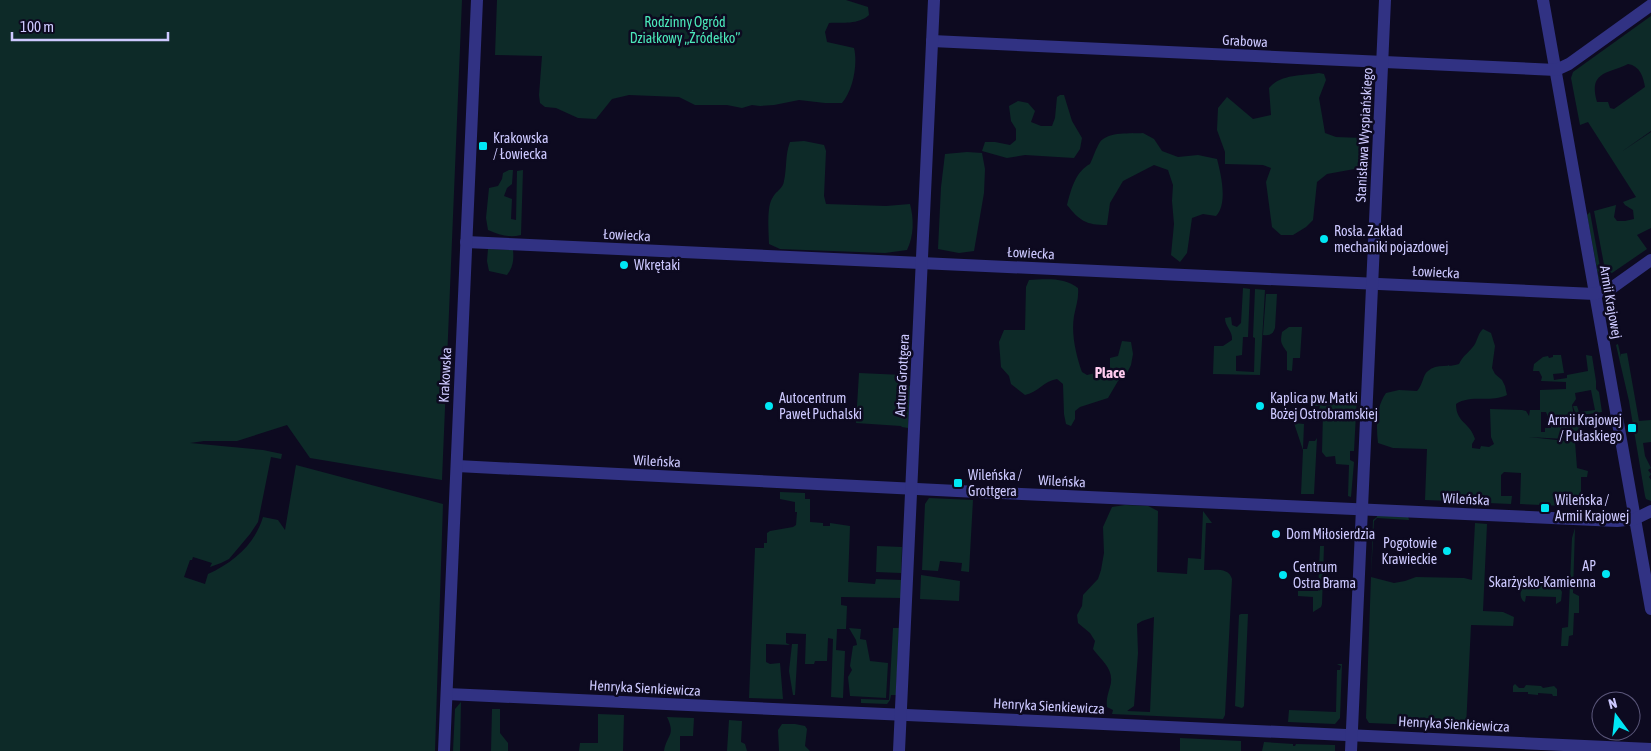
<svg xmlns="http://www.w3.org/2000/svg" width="1651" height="751" font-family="'Asap Condensed',sans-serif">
<rect width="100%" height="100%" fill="#0d0a20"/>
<g fill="#0d2a28" fill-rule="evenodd">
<path d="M0 0H462L442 480 310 458 287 425 237 441H204L190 443 263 450 282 454 281 459 271 457 258 522 250 534 229 559 221 563 210 567 212 563 193 557 192 560H190L184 577 205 584 208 574C234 562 255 544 263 517L278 520 285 530 296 465 443 504 435 751H0Z"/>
<path d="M497 0H846L868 7 869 15C858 25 843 22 829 23L825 32 827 42 854 48C858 64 853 90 842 103H825L799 100 774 105 760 106 752 105 742 108 727 105H695L679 97 629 95 612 99 596 119 578 118 556 108 545 107 540 103 539 95 542 56 495 55Z"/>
<path d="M1651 16V131L1621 152 1651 132V228L1637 235 1647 249 1612 273 1605 270 1594 211 1616 205 1614 217 1617 221H1625L1634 219 1633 210 1625 205 1623 202 1636 197 1588 122 1580 125 1571 78 1573 72ZM1628 64C1640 66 1643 76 1645 87L1614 109 1610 108 1608 102H1597C1588 71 1608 74 1628 64Z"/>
<path d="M1319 73 1324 74 1326 80 1319 98 1325 133 1336 137 1362 138V157L1360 168 1327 174 1317 182 1313 220 1306 227 1293 235H1281L1272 227 1266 182 1271 168 1263 165 1225 164V152L1217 130 1218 108 1227 97 1253 119 1271 115 1269 88C1281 74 1301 76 1319 73Z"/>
<path d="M1060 95H1064L1072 121 1082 138 1080 149 1074 158 1025 155 1007 158 982 151 985 142H995L1010 145 1016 140V129L1011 121 1009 106 1018 101 1028 103 1035 111 1031 122 1041 126H1052L1055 118 1057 97Z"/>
<path d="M1143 133 1154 139 1162 151 1178 157 1198 155 1217 159C1221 174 1228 204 1216 216L1203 214 1192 218 1187 253 1180 262 1171 255 1174 224 1172 201 1173 185 1168 170 1154 165 1123 181 1110 203 1107 225C1086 225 1080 221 1067 205 1071 190 1075 172 1090 164 1093 158 1096 148 1100 142 1109 131 1131 134 1143 133Z"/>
<path d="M804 141 824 145 826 151 824 196 826 204 886 206 910 204C914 219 914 236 907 250L885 253 805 250 780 249 769 244C769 233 766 206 773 197 776 191 783 189 784 181 787 168 785 155 790 142Z"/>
<path d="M967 152 982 153 985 169 984 193 974 251 959 253 938 249 941 187 945 154Z"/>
<path d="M509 170H513L512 184 507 188 504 196 512 199 511 219 516 220 517 171 523 170 521 235C509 238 499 235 488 230L486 218 489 188 498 186 502 179 503 173Z"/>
<path d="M1590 212 1602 278 1607 279V283L1602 282 1599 280 1587 215Z"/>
<path d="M488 249 513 250C514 260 513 267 507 275L489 271 487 261Z"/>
<path d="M1029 280C1045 279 1065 277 1078 288 1079 298 1076 306 1074 316 1071 334 1076 355 1082 372L1087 375 1108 370 1110 368V358L1118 356 1122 341 1131 342 1133 354 1131 365 1126 375 1118 381 1108 398 1080 407 1075 411V419L1071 426 1066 424 1064 414 1063 384 1057 379C1043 381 1039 392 1025 395L1011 384 1009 376 1001 367 999 342 1004 330H1025L1026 287Z"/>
<path d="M1243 288 1250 289 1248 337H1243L1242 355 1236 356V371L1254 372 1255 338 1253 337 1255 289 1265 290 1260 375 1213 374 1214 346H1223L1232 340C1233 331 1225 327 1225 318L1231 317 1232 325 1237 327 1241 323Z"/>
<path d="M1266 294H1277L1275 328C1273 334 1270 336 1263 335Z"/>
<path d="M1289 327H1302L1300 358H1293L1292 371 1287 370V352C1281 343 1280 343 1282 332Z"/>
<path d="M1483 329 1491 333 1495 346 1492 368 1495 374 1502 380 1505 386 1507 395C1490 403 1471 394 1456 404 1456 423 1470 422 1475 439L1472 444V448L1480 449 1481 446 1489 447 1494 444 1491 437 1490 409 1522 410 1526 411 1529 416 1530 410H1540V390L1566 389V382L1541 381 1542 377 1539 371H1533L1534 364 1543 357 1548 356 1549 358 1553 357V355H1561L1564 373 1553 374 1554 380 1567 378V375L1588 371 1586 355 1592 356 1596 381V389L1599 392 1602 412 1576 416 1573 406H1577L1579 412 1595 410 1591 390 1575 393 1576 399 1572 405 1574 416 1548 417 1546 412H1541V432H1545V428H1551V423L1580 422 1582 439H1577L1575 435H1566L1565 439 1529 437 1575 442 1577 468 1588 471 1587 477H1581V494L1565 506 1520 504 1521 473 1504 472 1501 475V496H1512L1511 504 1488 503 1486 496H1478L1477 502 1425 500 1427 449 1393 448 1378 443C1376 426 1376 407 1386 393L1399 390 1417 391C1423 385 1423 374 1428 371 1437 363 1449 368 1459 364 1463 355 1470 352 1475 344 1478 338 1478 334 1483 329Z"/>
<path d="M1618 344 1621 357V354L1627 353 1639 421 1651 420V442L1643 443 1645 456 1651 468 1648 470 1651 474 1649 477 1651 480V501L1646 499 1645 496 1629 401 1616 345Z"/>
<path d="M859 373 903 375V390L904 385 910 386 908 428 902 427 901 426 856 423Z"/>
<path d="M1327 394 1357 395 1354 451H1350V460L1354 462 1351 497 1348 496 1349 465 1336 464 1335 456 1326 457 1322 452 1323 413 1318 412 1320 406H1315V402H1321L1323 406 1329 405Z"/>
<path d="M1294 423 1304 424 1303 449H1307L1309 441H1315L1317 438 1314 494H1301L1303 450Z"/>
<path d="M780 492 805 493V499H810V522L823 523V526H830V523L850 526 848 582 875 584 876 579 902 580 901 598 841 597V605L847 606 846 629H837L836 650 845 651 843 698 831 697 833 639 828 638 827 661H815L814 664H805L806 634 786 633V643L790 645 766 644V662L770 664 780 663 783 699 749 698 755 548H764V543H767V533L770 531 793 527 796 525 797 512H795V502L780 499Z"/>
<path d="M929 498 973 500 969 572 961 571 962 563 940 561 938 571 922 570 925 504Z"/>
<path d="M1125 505 1148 506 1158 511 1157 572 1187 574 1188 558 1201 559 1203 511 1212 523H1206L1204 570C1214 570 1229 567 1232 579L1225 715 1223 719 1112 714 1113 710 1107 707C1106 699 1108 694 1110 687 1115 670 1103 662 1093 649L1095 641 1090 633 1078 623 1077 615 1082 606 1083 595 1098 579 1101 570 1104 553 1103 527 1112 507ZM1154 617 1150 712 1127 711 1134 706 1138 653 1137 624 1142 621Z"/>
<path d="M1377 515 1408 516 1409 520 1377 518 1374 521 1371 577 1394 583 1405 581 1416 577 1464 578 1472 580 1475 523 1487 524 1483 611 1503 612 1514 617 1513 626 1471 625 1466 727 1369 723 1366 718 1373 520 1377 517Z"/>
<path d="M1575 528 1573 593 1579 596V613H1574L1573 635 1569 636 1568 646H1561L1562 628 1568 627 1572 538Z"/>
<path d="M877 546 902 547 901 573 876 572Z"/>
<path d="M1320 546H1324L1322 604 1321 607 1313 612V597L1298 596V591H1318Z"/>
<path d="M921 575 960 581 959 601 920 599Z"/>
<path d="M1525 585 1559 586 1562 592 1561 601 1556 604V597L1526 596 1525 602 1523 601C1519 596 1520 588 1525 585Z"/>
<path d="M1241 614H1248L1244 706 1242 708 1235 706 1239 615Z"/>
<path d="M849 628 861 629 860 639 866 640 870 661 888 663 886 698 850 696 848 677 852 670 850 666 853 646 857 645 856 640Z"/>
<path d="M893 628H899L896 695H891L890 700 887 704 861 703V699L889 700Z"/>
<path d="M792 644H798L795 695H793L789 671Z"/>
<path d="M1337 664H1342L1340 718 1335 724 1288 722 1289 710 1336 712 1337 670H1340L1341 666Z"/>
<path d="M1515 684 1519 688H1524L1526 685 1541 686 1543 688 1554 686 1557 689V696H1553L1552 694 1538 693V695L1528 694V692H1513V686Z"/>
<path d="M461 702 460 751H453L455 709Z"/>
<path d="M492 709H500V733L508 743V751H491Z"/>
<path d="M598 714 624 715 623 751H579L580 743H598Z"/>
<path d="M667 717 694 718 693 736H680V751H664C667 734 676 736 667 717Z"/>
<path d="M729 720 742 721 741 742 745 744 747 751H727Z"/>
<path d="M782 724H795L805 726 807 729 805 746 810 751H779L778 730Z"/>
<path d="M1180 738 1241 741V751H1180Z"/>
<path d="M1264 742 1293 744V746H1295L1296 744 1335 745V751H1262Z"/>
</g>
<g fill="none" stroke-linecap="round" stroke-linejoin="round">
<g stroke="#313283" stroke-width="12">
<path d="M1543 0 1651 609"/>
<path d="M932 41 1556 70 1569 64 1651 5"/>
<path d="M466 242 1595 294 1613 287 1651 260"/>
<path d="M457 466 957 491 1617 521 1635 519 1651 511"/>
<path d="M447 694 1651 749"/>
<path d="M444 751 477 0"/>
<path d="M899 751 934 0"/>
<path d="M1351 751 1385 0"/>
</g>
</g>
<g fill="#00e7f4" stroke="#0d0a20" stroke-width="2">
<rect x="478" y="141" width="10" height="10" rx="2.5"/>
<circle cx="1324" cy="239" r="5"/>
<circle cx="624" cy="265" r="5"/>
<circle cx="769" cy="406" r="5"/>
<circle cx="1260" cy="406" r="5"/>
<rect x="1627" y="423" width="10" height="10" rx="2.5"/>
<rect x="953" y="478" width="10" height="10" rx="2.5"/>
<rect x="1540" y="503" width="10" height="10" rx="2.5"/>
<circle cx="1276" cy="534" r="5"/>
<circle cx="1447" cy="551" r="5"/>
<circle cx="1606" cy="574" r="5"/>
<circle cx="1283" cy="575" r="5"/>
</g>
<g text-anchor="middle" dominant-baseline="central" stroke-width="5" stroke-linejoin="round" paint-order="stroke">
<g font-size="14" fill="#4be9ba" stroke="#0d0a20">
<text x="685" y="22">Rodzinny Ogród<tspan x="685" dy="16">Działkowy „Źródełko”</tspan></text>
</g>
<g font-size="14" fill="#cdc9ff" stroke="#0d0a20">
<text transform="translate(1245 41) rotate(3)">Grabowa</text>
<text transform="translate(1364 135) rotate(-87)">Stanisława Wyspiańskiego</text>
<text transform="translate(627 235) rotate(3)">Łowiecka</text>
<text transform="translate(1031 253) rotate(3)">Łowiecka</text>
<text transform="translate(1436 272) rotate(3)">Łowiecka</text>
<text transform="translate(1611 302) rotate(80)">Armii Krajowej</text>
<text transform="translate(445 375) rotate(-87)">Krakowska</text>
<text transform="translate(902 375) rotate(-87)">Artura Grottgera</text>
<text transform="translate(657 461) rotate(3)">Wileńska</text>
<text transform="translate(1062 481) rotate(3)">Wileńska</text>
<text transform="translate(1466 499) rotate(3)">Wileńska</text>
<text transform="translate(645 688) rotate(3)">Henryka Sienkiewicza</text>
<text transform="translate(1049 706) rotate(3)">Henryka Sienkiewicza</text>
<text transform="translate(1454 724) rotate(3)">Henryka Sienkiewicza</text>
</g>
<g font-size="14" fill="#cdc9ff" stroke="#0d0a20" text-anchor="start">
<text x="493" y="138">Krakowska<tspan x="493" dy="16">/ Łowiecka</tspan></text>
<text x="1334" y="231">Rosła. Zakład<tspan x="1334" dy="16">mechaniki pojazdowej</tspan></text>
<text x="634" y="265">Wkrętaki</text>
<text x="779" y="398">Autocentrum<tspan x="779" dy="16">Paweł Puchalski</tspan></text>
<text x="1270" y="398">Kaplica pw. Matki<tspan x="1270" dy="16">Bożej Ostrobramskiej</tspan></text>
<text x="1622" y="420" text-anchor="end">Armii Krajowej<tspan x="1622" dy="16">/ Pułaskiego</tspan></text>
<text x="968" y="475">Wileńska /<tspan x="968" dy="16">Grottgera</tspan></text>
<text x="1555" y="500">Wileńska /<tspan x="1555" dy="16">Armii Krajowej</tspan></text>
<text x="1286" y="534">Dom Miłosierdzia</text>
<text x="1437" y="543" text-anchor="end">Pogotowie<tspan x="1437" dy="16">Krawieckie</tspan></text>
<text x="1596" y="566" text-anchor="end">AP<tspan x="1596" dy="16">Skarżysko-Kamienna</tspan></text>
<text x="1293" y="567">Centrum<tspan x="1293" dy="16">Ostra Brama</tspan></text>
</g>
<g font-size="15" font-weight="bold" fill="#ffcbef" stroke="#0d0a20">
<text x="1110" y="372">Place</text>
</g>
</g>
<g transform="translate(1616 716) rotate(345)"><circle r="24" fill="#0d0a20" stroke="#5a5679"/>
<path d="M0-4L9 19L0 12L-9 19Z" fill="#00e7f4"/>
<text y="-8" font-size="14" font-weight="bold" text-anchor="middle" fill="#cdc9ff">N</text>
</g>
<path d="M12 32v8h156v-8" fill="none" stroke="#cdc9ff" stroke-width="2.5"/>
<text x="20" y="32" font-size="15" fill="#cdc9ff" stroke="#0d0a20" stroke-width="4" paint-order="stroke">100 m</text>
</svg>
